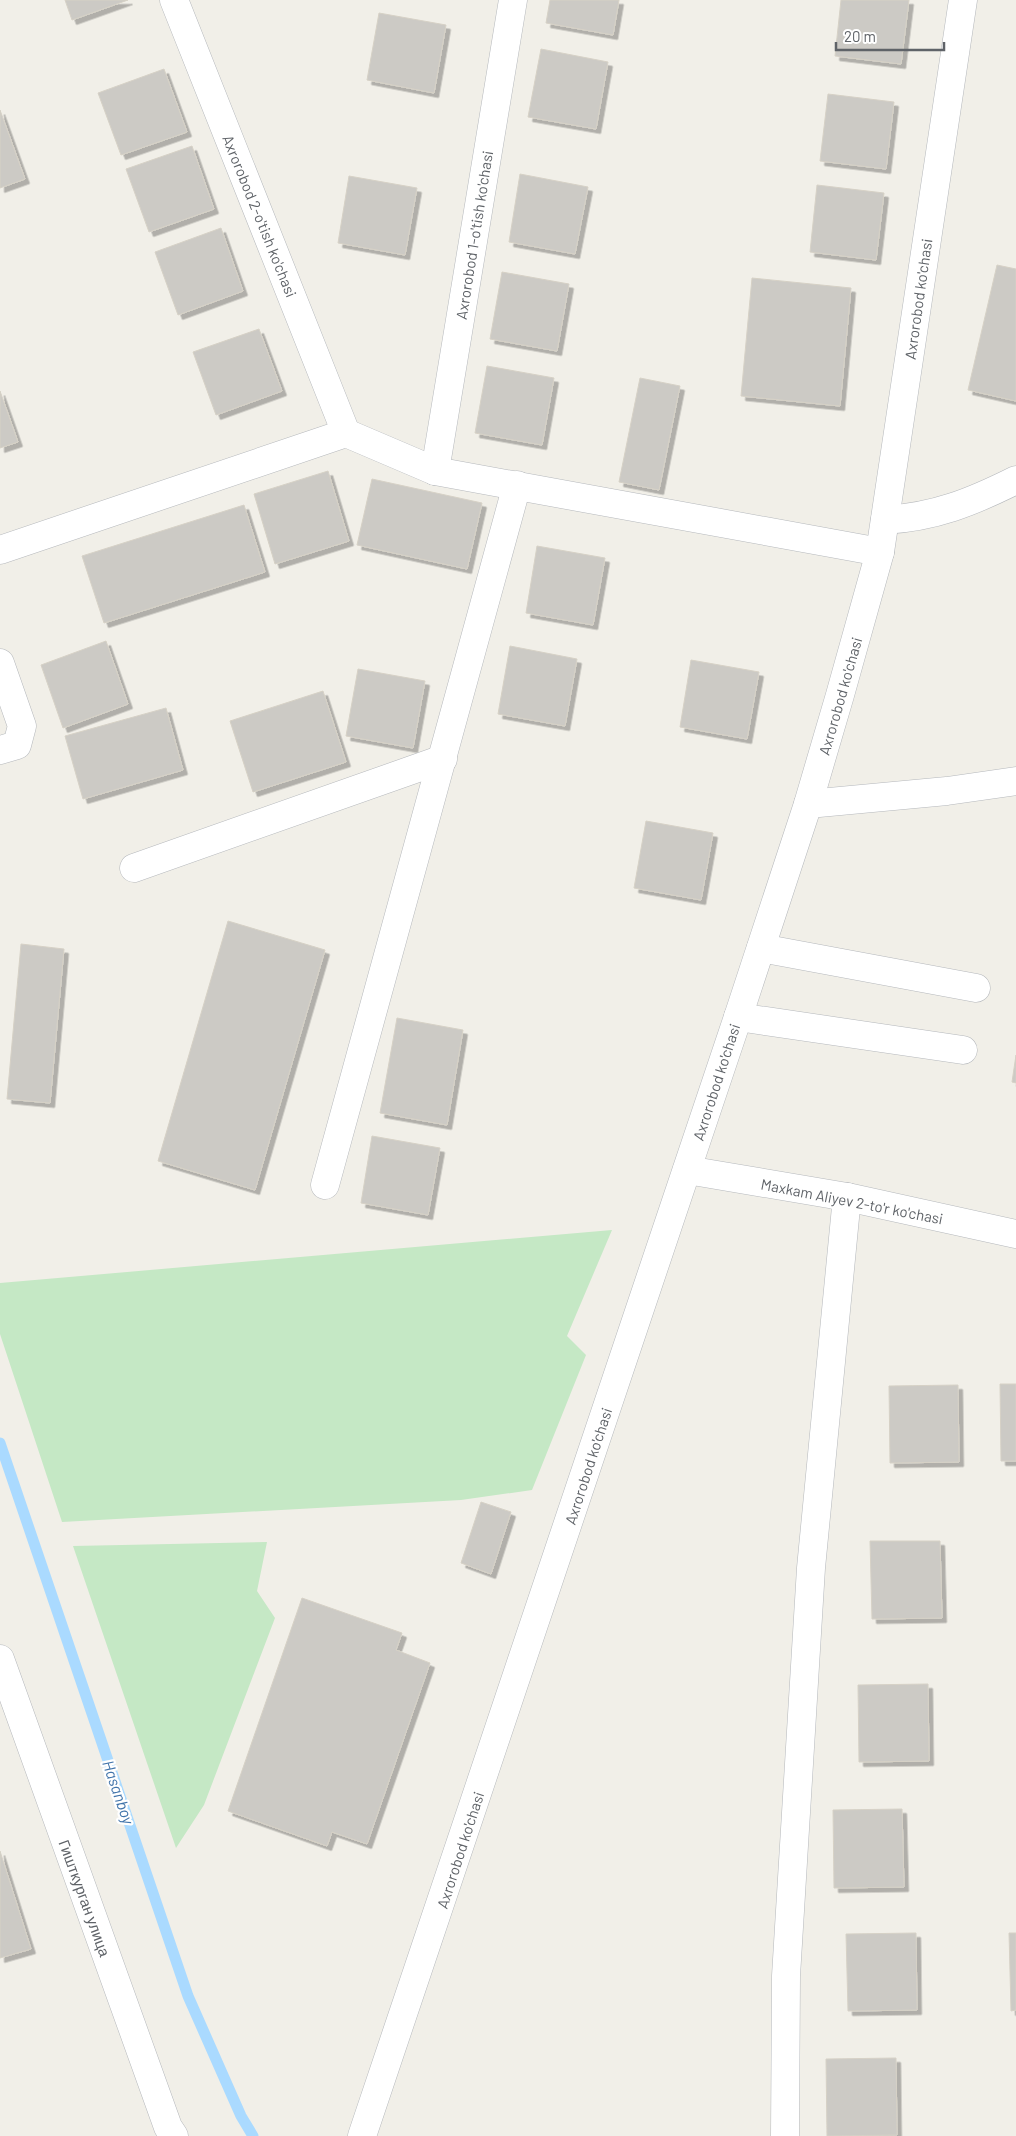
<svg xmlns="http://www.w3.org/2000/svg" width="1016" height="2136" font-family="Barlow,sans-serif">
<defs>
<filter id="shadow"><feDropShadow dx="4.5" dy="4.5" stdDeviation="0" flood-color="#0004"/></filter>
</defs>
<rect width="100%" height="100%" fill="#f1efe8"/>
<g fill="#c5e8c5">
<path d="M612 1230 567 1336 586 1355 532 1490 461 1500 62 1522 0 1334V1283Z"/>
<path d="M267 1542 257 1591 275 1618 204 1805 176 1848 73 1546Z"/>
</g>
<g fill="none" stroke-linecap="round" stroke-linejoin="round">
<path stroke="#aadaff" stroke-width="11" d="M0 1443 188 1996 241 2116 253 2136"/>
</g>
<g fill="#cccac5" stroke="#d6d1c6" filter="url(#shadow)">
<path d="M65 0H128L72 20Z"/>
<path d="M550 0H619L613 35 546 23Z"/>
<path d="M841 0H909L901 64 835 56Z"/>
<path d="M379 13 446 25 434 93 367 80Z"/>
<path d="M541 49 608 62 596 129 528 117Z"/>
<path d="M164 69 187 132 121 155 98 93Z"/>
<path d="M828 94 894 102 886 169 820 161Z"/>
<path d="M0 110 25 179 0 188Z"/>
<path d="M192 146 214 209 149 232 126 169Z"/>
<path d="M520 174 588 187 575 254 509 242Z"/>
<path d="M349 176 417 188 405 255 338 243Z"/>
<path d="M817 185 884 193 876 260 810 252Z"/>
<path d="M221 228 243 291 178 315 155 252Z"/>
<path d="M997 265 1016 269V401L968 390Z"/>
<path d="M502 272 569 284 557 351 490 339Z"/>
<path d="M752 278 851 288 840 406 741 396Z"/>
<path d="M259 329 282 391 216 415 193 352Z"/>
<path d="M487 366 554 378 542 445 475 433Z"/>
<path d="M640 378 680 386 659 490 619 482Z"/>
<path d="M0 391 18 442 0 448Z"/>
<path d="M328 471 349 541 275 564 254 494Z"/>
<path d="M372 479 482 503 467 569 357 545Z"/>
<path d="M244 505 265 572 104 623 82 556Z"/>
<path d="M537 546 605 558 593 625 526 613Z"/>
<path d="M106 641 128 704 63 728 41 665Z"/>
<path d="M510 646 577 659 565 726 498 714Z"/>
<path d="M691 660 759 672 747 739 680 727Z"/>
<path d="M358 669 425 681 413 748 346 736Z"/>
<path d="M323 691 346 762 253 792 230 721Z"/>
<path d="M166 708 183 770 83 799 65 736Z"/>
<path d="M646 821 713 833 701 900 634 888Z"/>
<path d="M228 921 325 950 255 1190 158 1161Z"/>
<path d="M21 944 64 949 50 1103 7 1099Z"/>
<path d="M397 1018 463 1030 447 1125 380 1113Z"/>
<path d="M1016 1055V1083L1012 1082Z"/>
<path d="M372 1136 440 1148 428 1215 361 1203Z"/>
<path d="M1000 1384H1016V1461H1001Z"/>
<path d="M958 1385 959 1462 890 1463 889 1386Z"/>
<path d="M481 1502 511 1512 491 1574 461 1563Z"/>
<path d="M870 1541H940L942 1618 872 1619Z"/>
<path d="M302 1598 402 1633 396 1650 430 1663 367 1844 332 1832 327 1846 228 1811Z"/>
<path d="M928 1684 929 1761 859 1762 858 1685Z"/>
<path d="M902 1809 904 1887 834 1888 833 1810Z"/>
<path d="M0 1851 31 1949 0 1958Z"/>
<path d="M916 1933 917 2010 848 2011 846 1934Z"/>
<path d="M1009 1933H1016V2010L1011 2011Z"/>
<path d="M896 2058 897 2135 827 2136 826 2059Z"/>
</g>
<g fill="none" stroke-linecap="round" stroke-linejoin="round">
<g stroke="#b5b8bc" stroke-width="29">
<g id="minor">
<path d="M174 0 346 433"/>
<path d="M435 471 513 0"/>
<path d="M885 520C935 517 972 502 1016 480"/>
<path d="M0 550 346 433 435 471 880 552"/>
<path d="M0 663 22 726 17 745 0 750"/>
<path d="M808 804 947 791 1016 781"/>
<path d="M134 868 443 759"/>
<path d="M761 948 976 988"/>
<path d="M738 1017 963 1050"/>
<path d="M687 1170 847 1197 1016 1234"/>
<path d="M325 1185 517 485"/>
<path d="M0 1659 168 2127 174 2136"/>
<path d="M362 2136 738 1017 808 804 840 695 880 552 963 0"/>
<path d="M785 2136 786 1976 811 1568 847 1197"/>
</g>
</g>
<use href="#minor" stroke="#fff" stroke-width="28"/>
</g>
<g text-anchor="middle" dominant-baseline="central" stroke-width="4.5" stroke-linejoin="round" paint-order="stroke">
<g font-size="15" fill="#5f6368" stroke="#fff">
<text transform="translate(260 216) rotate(68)">Axrorobod 2-o'tish ko'chasi</text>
<text transform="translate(474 235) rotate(-81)">Axrorobod 1-o'tish ko'chasi</text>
<text transform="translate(918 299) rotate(-82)">Axrorobod ko'chasi</text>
<text transform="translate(840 696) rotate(-74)">Axrorobod ko'chasi</text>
<text transform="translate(716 1082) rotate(-72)">Axrorobod ko'chasi</text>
<text transform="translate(852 1201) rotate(11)">Maxkam Aliyev 2-to'r ko'chasi</text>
<text transform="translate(588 1466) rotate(-72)">Axrorobod ko'chasi</text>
<text transform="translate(460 1850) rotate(-72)">Axrorobod ko'chasi</text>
<text transform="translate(85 1898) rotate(70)">Гишткурган улица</text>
</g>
<g font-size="16" font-style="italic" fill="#4174aa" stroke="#fff">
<text transform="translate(119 1792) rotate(71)">Hasanboy</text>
</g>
</g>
<path d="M836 42v8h108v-8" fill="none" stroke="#5f6368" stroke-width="2.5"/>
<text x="844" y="42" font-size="15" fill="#5f6368" stroke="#ffffff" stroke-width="4" paint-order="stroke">20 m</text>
</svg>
